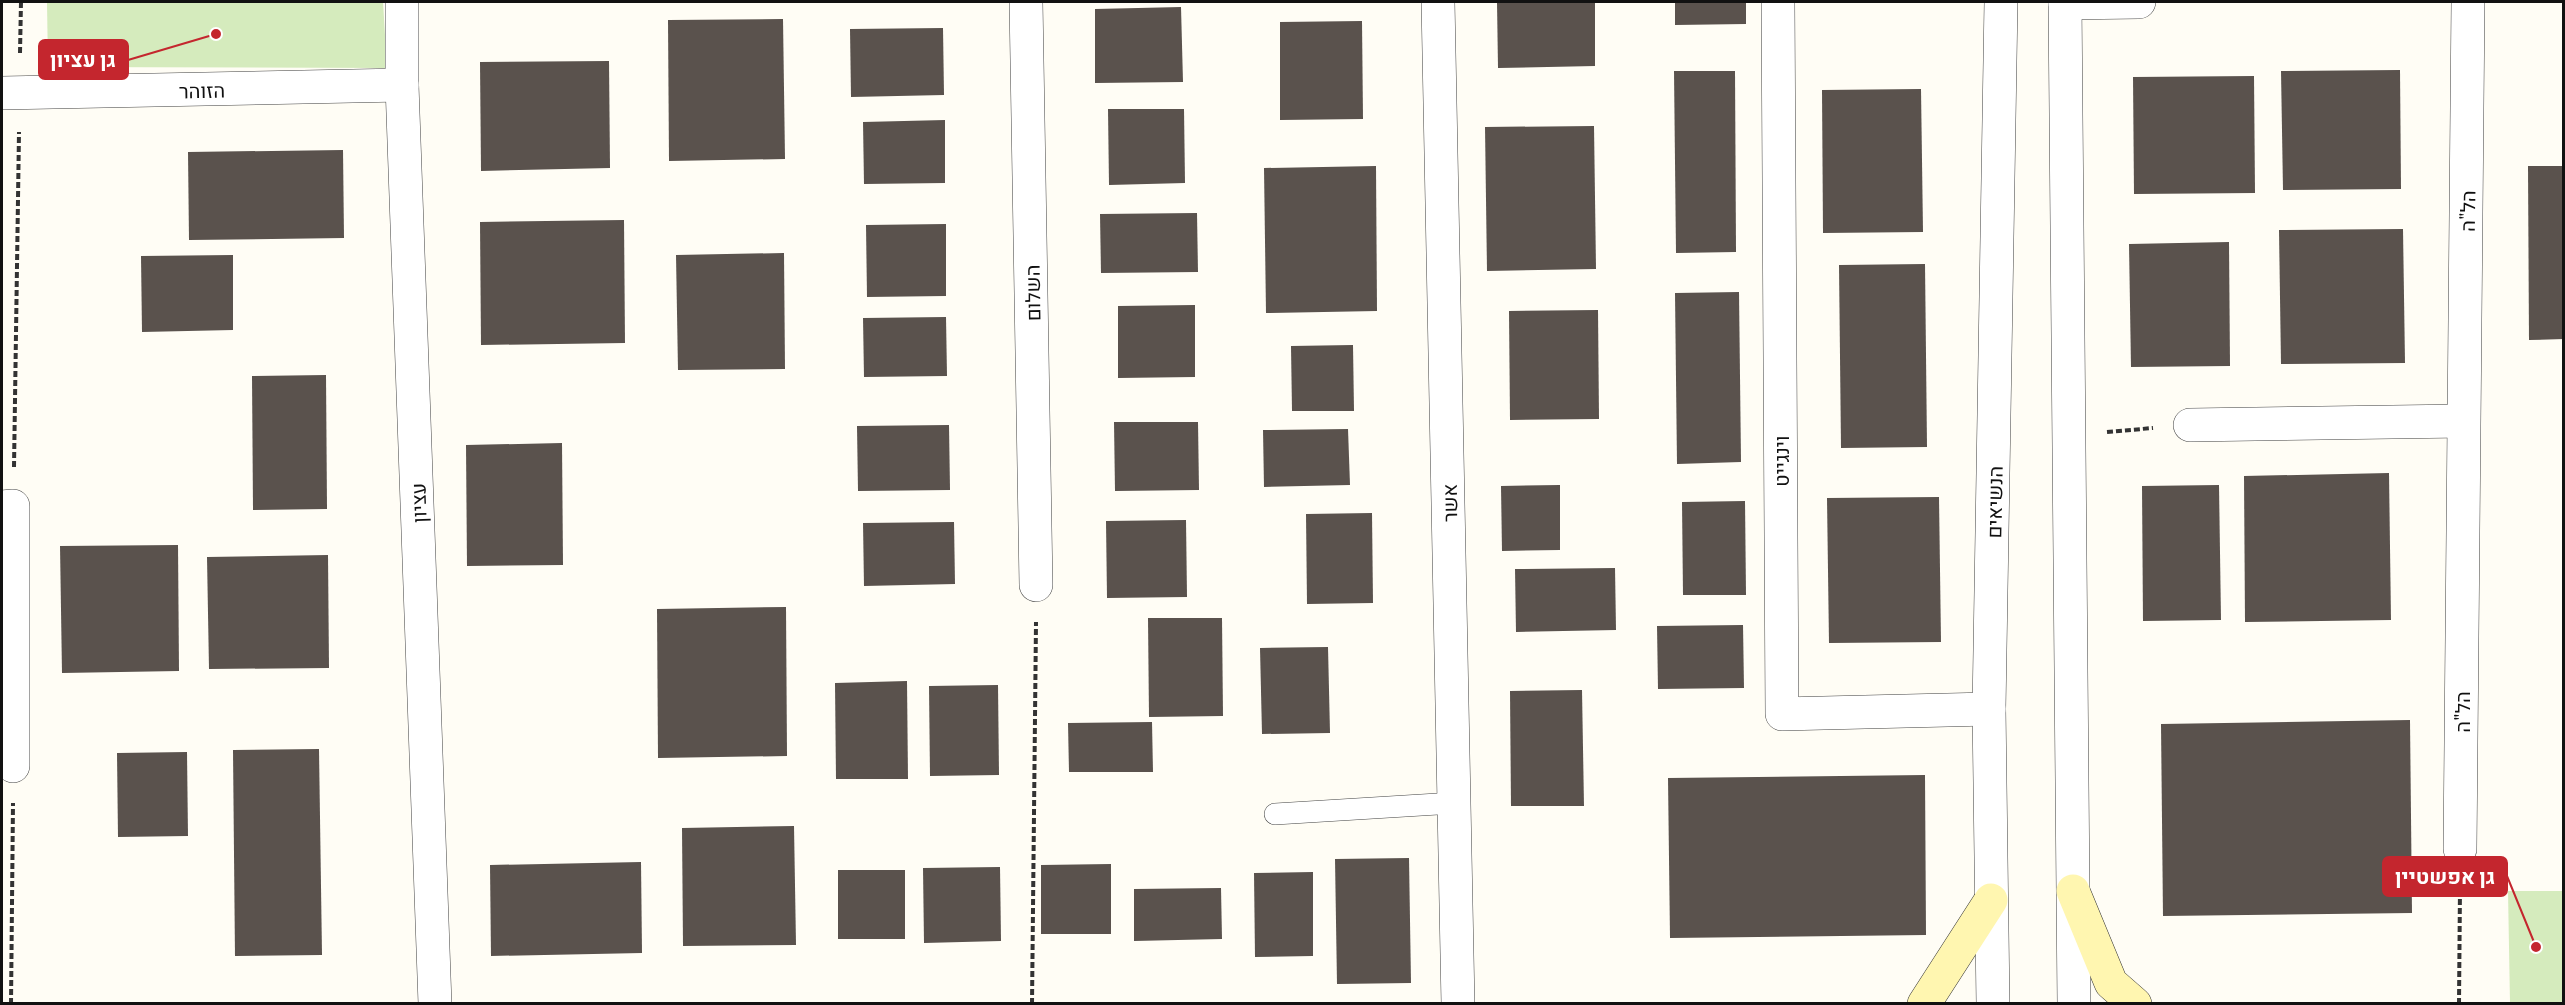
<svg xmlns="http://www.w3.org/2000/svg" width="2565" height="1005" font-family="Literata,Heebo,serif">
<rect width="100%" height="100%" fill="#fffdf5"/>
<g fill="#d5ebbd">
<path d="M47 2H383L387 68 48 67Z"/>
<path d="M2508 891H2563V1003H2510Z"/>
</g>
<g fill="#5a524d">
<path d="M1497 2H1595V66L1498 68Z"/>
<path d="M1675 2H1746V24L1675 25Z"/>
<path d="M1181 7 1183 82 1095 83V9Z"/>
<path d="M783 19 785 159 669 161 668 20Z"/>
<path d="M1362 21 1363 119 1280 120V22Z"/>
<path d="M943 28 944 95 851 97 850 29Z"/>
<path d="M609 61 610 168 481 171 480 62Z"/>
<path d="M2400 70 2401 189 2283 190 2281 71Z"/>
<path d="M1674 71H1735L1736 252 1676 253Z"/>
<path d="M2254 76 2255 193 2134 194 2133 77Z"/>
<path d="M1921 89 1923 232 1823 233 1822 90Z"/>
<path d="M1108 109H1184L1185 183 1109 185Z"/>
<path d="M945 120V183L864 184 863 122Z"/>
<path d="M1594 126 1596 269 1487 271 1485 127Z"/>
<path d="M343 150 344 238 189 240 188 152Z"/>
<path d="M1376 166 1377 311 1266 313 1264 168Z"/>
<path d="M2528 166H2564V339L2529 340Z"/>
<path d="M1197 213 1198 272 1101 273 1100 214Z"/>
<path d="M624 220 625 343 481 345 480 222Z"/>
<path d="M946 224V296L867 297 866 225Z"/>
<path d="M2403 229 2405 363 2281 364 2279 230Z"/>
<path d="M2229 242 2230 366 2131 367 2129 244Z"/>
<path d="M784 253 785 369 678 370 676 255Z"/>
<path d="M233 255V330L142 332 141 256Z"/>
<path d="M1925 264 1927 447 1841 448 1839 265Z"/>
<path d="M1739 292 1741 462 1677 464 1675 293Z"/>
<path d="M1195 305V377L1118 378V306Z"/>
<path d="M1598 310 1599 419 1510 420 1509 311Z"/>
<path d="M946 317 947 376 864 377 863 318Z"/>
<path d="M1353 345 1354 411H1292L1291 346Z"/>
<path d="M326 375 327 509 253 510 252 376Z"/>
<path d="M1114 422H1198L1199 490 1115 491Z"/>
<path d="M949 425 950 490 858 491 857 426Z"/>
<path d="M1348 429 1350 485 1264 487 1263 430Z"/>
<path d="M562 443 563 565 467 566 466 445Z"/>
<path d="M2389 473 2391 620 2245 622 2244 476Z"/>
<path d="M1560 485V550L1502 551 1501 486Z"/>
<path d="M2219 485 2221 620 2143 621 2142 486Z"/>
<path d="M1939 497 1941 642 1829 643 1827 498Z"/>
<path d="M1745 501 1746 595H1683L1682 502Z"/>
<path d="M1372 513 1373 603 1307 604 1306 514Z"/>
<path d="M1186 520 1187 597 1107 598 1106 521Z"/>
<path d="M954 522 955 584 864 586 863 523Z"/>
<path d="M178 545 179 671 62 673 60 546Z"/>
<path d="M328 555 329 668 209 669 207 557Z"/>
<path d="M1615 568 1616 630 1516 632 1515 569Z"/>
<path d="M786 607 787 756 658 758 657 609Z"/>
<path d="M1148 618H1222L1223 716 1149 717Z"/>
<path d="M1743 625 1744 688 1658 689 1657 626Z"/>
<path d="M1328 647 1330 733 1262 734 1260 648Z"/>
<path d="M907 681 908 779H836L835 683Z"/>
<path d="M998 685 999 775 930 776 929 686Z"/>
<path d="M1582 690 1584 806H1511L1510 691Z"/>
<path d="M2410 720 2412 913 2163 916 2161 724Z"/>
<path d="M1152 722 1153 772H1069L1068 723Z"/>
<path d="M319 749 322 955 235 956 233 750Z"/>
<path d="M187 752 188 836 118 837 117 753Z"/>
<path d="M1925 775 1926 935 1670 938 1668 778Z"/>
<path d="M794 826 796 945 683 946 682 828Z"/>
<path d="M1409 858 1411 983 1337 984 1335 859Z"/>
<path d="M641 862 642 953 491 956 490 865Z"/>
<path d="M1111 864V934H1041V865Z"/>
<path d="M1000 867 1001 941 924 943 923 868Z"/>
<rect x="838" y="870" width="67" height="69"/>
<path d="M1313 872V956L1255 957 1254 873Z"/>
<path d="M1221 888 1222 939 1134 941V889Z"/>
</g>
<g fill="none" stroke-linecap="round" stroke-linejoin="round">
<g stroke="#444" stroke-width="22">
<path id="service" d="M1275 814 1454 803"/>
</g>
<g stroke="#444" stroke-width="34">
<g id="minor">
<path d="M402 2V85L435 1004"/>
<path d="M1026 2 1036 585"/>
<path d="M1438 2 1458 1004"/>
<path d="M1778 2 1782 714 1989 709"/>
<path d="M2065 3 2139 2"/>
<path d="M2 93 402 85"/>
<path d="M2190 425 2463 421"/>
<path d="M2 507 13 506V766"/>
<path d="M2460 849 2468 2"/>
</g>
</g>
<g stroke="#444" stroke-width="34">
<g id="tertiary">
<path d="M2065 2 2074 1004"/>
<path d="M1993 1004 1989 709 2001 2"/>
</g>
</g>
<g stroke="#333" stroke-width="34">
<g id="secondary">
<path d="M2073 891 2111 983 2135 1004"/>
<path d="M1924 1004 1991 900"/>
</g>
</g>
<g stroke="#333" stroke-width="4" stroke-dasharray="6 3" stroke-linecap="butt">
<path d="M20 53 21 2"/>
<path d="M2107 432 2153 428"/>
<path d="M14 467 19 132"/>
<path d="M11 1004 13 803"/>
<path d="M1032 1004 1036 622"/>
<path d="M2459 1004 2460 888"/>
</g>
<use href="#service" stroke="#fff" stroke-width="21"/>
<use href="#minor" stroke="#fff" stroke-width="33"/>
<use href="#tertiary" stroke="#fff" stroke-width="33"/>
<use href="#secondary" stroke="#fff6b0" stroke-width="33"/>
</g>
<g text-anchor="middle" dominant-baseline="central" stroke-width="6" stroke-linejoin="round" paint-order="stroke">
<g font-size="20" fill="#111" stroke="#fff">
<text transform="translate(202 89) rotate(-1)">הזוהר</text>
<text transform="translate(2466 211) rotate(-89)">הל"ה</text>
<text transform="translate(1031 293) rotate(-91)">השלום</text>
<text transform="translate(1780 461) rotate(-90)">וינגייט</text>
<text transform="translate(1993 502) rotate(-89)">הנשיאים</text>
<text transform="translate(417 503) rotate(-92)">עציון</text>
<text transform="translate(1448 503) rotate(-91)">אשר</text>
<text transform="translate(2461 712) rotate(-90)">הל"ה</text>
</g>
</g>
<path fill="none" stroke="#c4262e" stroke-width="2" d="M216 34L128 60M2536 947L2507 876"/>
<g fill="#c4262e" stroke="#fff" stroke-width="2">
<circle cx="216" cy="34" r="6"/>
<circle cx="2536" cy="947" r="6"/>
</g>
<g fill="#c4262e" stroke="#c4262e" stroke-width="2">
<rect x="39" y="40" width="89" height="39" rx="6"/>
<rect x="2383" y="857" width="124" height="39" rx="6"/>
</g>
<g font-size="21" text-anchor="middle" font-weight="bold" fill="#fff">
<text x="83" y="67">גן עציון</text>
<text x="2445" y="884">גן אפשטיין</text>
</g>
<rect width="2565" height="1005" fill="none" stroke="#111111" stroke-width="6"/>
</svg>
